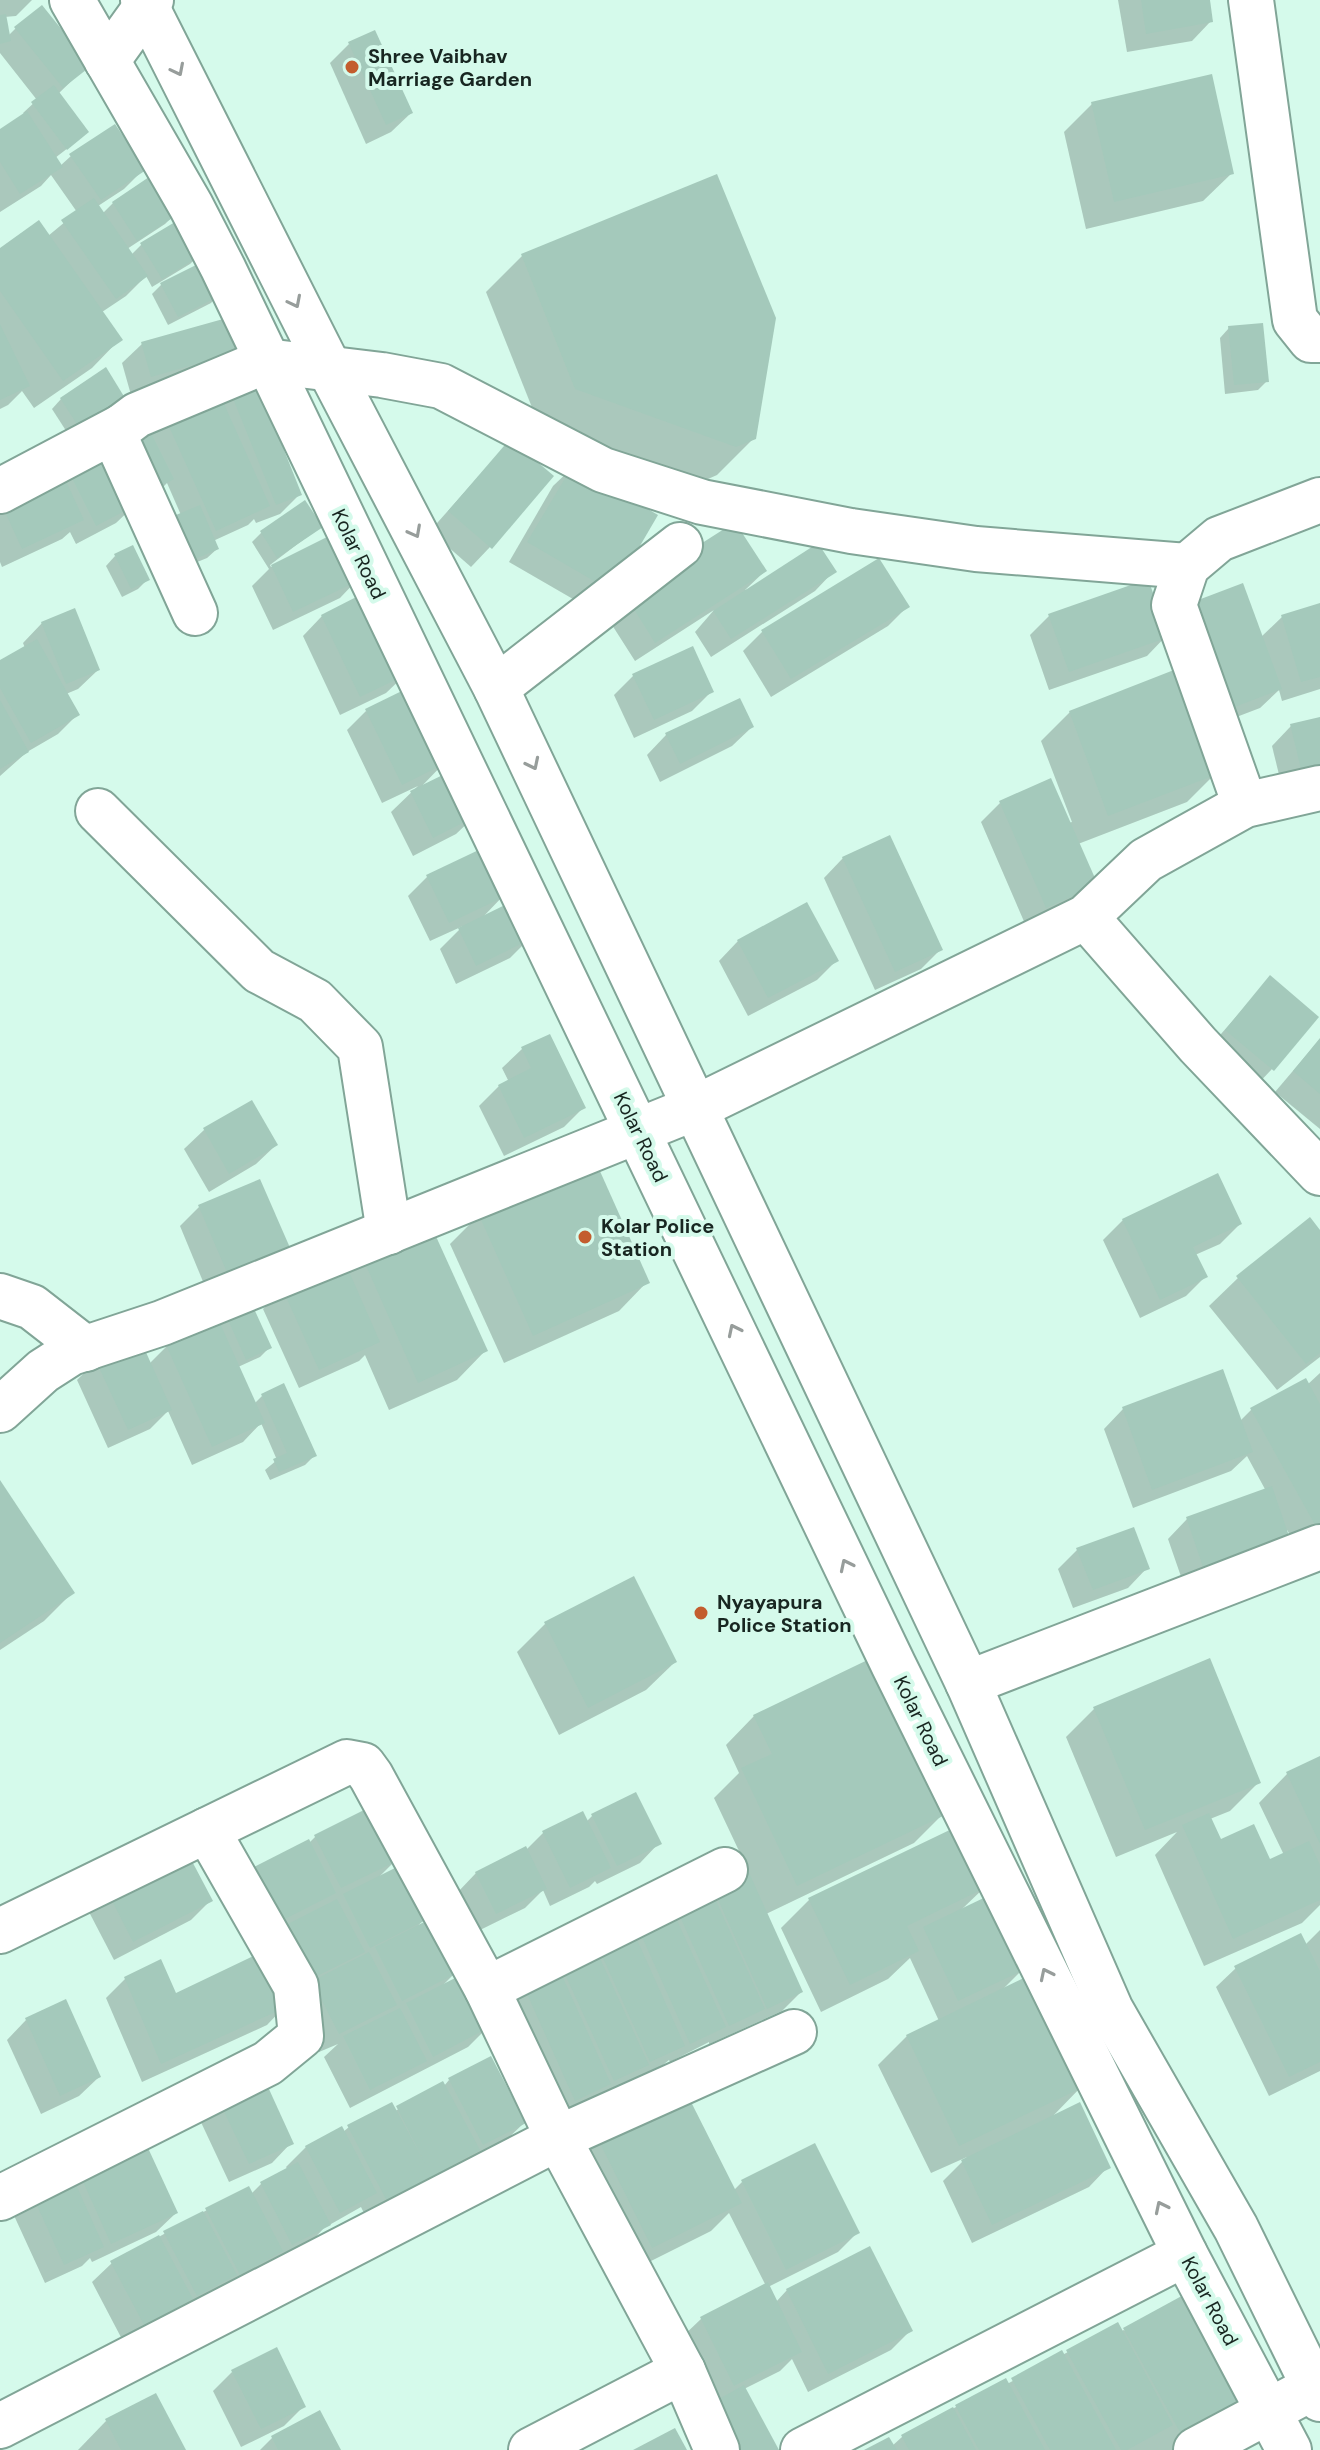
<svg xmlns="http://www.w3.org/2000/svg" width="1320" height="2450" font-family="'DM Sans',sans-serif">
<rect width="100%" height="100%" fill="#d5faeb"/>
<g fill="#0003">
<path d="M0 0H32L16 16 4 17 8 36 16 28 88 65 58 94 77 141 55 158 60 166 71 156 143 170 124 189 98 206 103 213 113 203 174 215 165 224 127 249 131 255 142 244 199 255 190 264 152 287 146 276 126 296 102 312 120 339 92 368 34 408 22 391 8 405 0 409V250L48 236 77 212 51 175 41 186 0 212V131L25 115 23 113 37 100 0 53Z"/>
<path d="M1118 0H1208L1211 21 1192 41 1127 52Z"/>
<path d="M349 44 411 113 391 132 366 144 330 63Z"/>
<path d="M1092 104 1232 173 1203 201 1086 229 1064 132Z"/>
<path d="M522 256 754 438 717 475 699 483 539 425 486 292Z"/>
<path d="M162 284 220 293 211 303 168 325 152 294Z"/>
<path d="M1229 328 1267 381 1258 390 1225 394 1220 338Z"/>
<path d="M142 344 248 348 131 395 122 363Z"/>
<path d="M105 370 72 440 52 409 61 399Z"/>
<path d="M229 388 300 494 280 514 256 523 254 519 248 525 213 541 217 549 207 558 173 572 181 515 167 483 162 488 144 432Z"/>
<path d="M510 441 490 547 471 567 430 531Z"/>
<path d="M109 450 136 504 116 523 76 544 70 532 62 539 2 567 0 562V499Z"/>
<path d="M573 467 655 515 592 610 509 562 553 486Z"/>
<path d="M320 527 270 565 271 567 338 534 359 578 340 598 273 630 252 586 269 569 252 542 261 533Z"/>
<path d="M115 556 148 579 138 589 122 597 106 566Z"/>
<path d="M765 571 745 590 834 571 815 591 711 657 695 632 714 610 635 661 605 614Z"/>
<path d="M1320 605V689L1282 701 1279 690 1260 708 1205 729 1169 633 1147 656 1049 690 1030 635 1049 616 1261 637 1282 617Z"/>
<path d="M907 607 888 626 771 697 743 651 763 631Z"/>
<path d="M322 616 406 674 386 693 340 715 303 636Z"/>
<path d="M42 623 98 670 78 689 66 694 77 715 58 734 27 752 0 776V662L25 648 23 643Z"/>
<path d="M634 675 711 692 692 711 634 738 614 695Z"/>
<path d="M366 711 446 761 420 788 476 815 456 834 413 856 391 812 418 786 382 803 347 730Z"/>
<path d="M1070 712 1216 773 1187 802 1078 844 1095 885 1076 904 1026 926 981 822 1000 803 1068 823 1072 822 1041 741Z"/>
<path d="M1320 719V785L1284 795 1272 746 1291 726Z"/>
<path d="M752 727 732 746 660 782 647 755 666 735Z"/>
<path d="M843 858 941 949 921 969 875 990 824 878Z"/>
<path d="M427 877 505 894 482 918 529 939 510 958 456 984 440 949 463 926 430 941 408 896Z"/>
<path d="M738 941 836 961 817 980 748 1016 719 961Z"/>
<path d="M1270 978 1272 1069 1253 1089 1207 1050Z"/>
<path d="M549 1036 583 1108 564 1127 504 1156 479 1106 499 1086 509 1082 502 1068 522 1049Z"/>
<path d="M1320 1039V1129L1275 1092Z"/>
<path d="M204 1130 276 1145 256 1164 209 1192 184 1149Z"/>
<path d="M199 1207 288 1250 209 1296 180 1226Z"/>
<path d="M479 1215 647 1282 619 1311 504 1363 450 1244Z"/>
<path d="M1123 1220 1240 1224 1220 1244 1195 1255 1205 1277 1186 1296 1140 1318 1103 1240Z"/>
<path d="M1320 1233V1357L1277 1390 1209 1306 1238 1278Z"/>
<path d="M361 1254 485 1351 457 1380 389 1410 365 1355 359 1361 299 1388 263 1309 283 1289Z"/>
<path d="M225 1313 269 1348 260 1357 238 1367 254 1404 262 1396 315 1455 305 1465 270 1480 265 1470 277 1460 261 1423 243 1442 192 1465 168 1411 150 1429 108 1448 77 1380 96 1361 149 1364 167 1346Z"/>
<path d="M1320 1373V1529L1295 1543 1287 1530 1285 1531 1186 1591 1168 1539 1187 1519 1266 1491 1247 1456 1231 1471 1133 1508 1104 1429 1123 1409 1240 1421 1251 1410 1307 1385Z"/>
<path d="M0 1483 73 1592 44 1621 0 1650Z"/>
<path d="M1078 1549 1147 1568 1128 1588 1073 1608 1058 1569Z"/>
<path d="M545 1624 675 1662 646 1690 559 1735 517 1652Z"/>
<path d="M1094 1709 1259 1782 1230 1811 1210 1819 1220 1841 1269 1862 1284 1855 1259 1803 1287 1774 1320 1758V1905L1302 1923 1204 1966 1155 1855 1177 1832 1116 1857 1066 1737Z"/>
<path d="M754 1716 942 1815 914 1843 766 1914 801 1992 782 2011 709 2044V2042L670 2062 669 2060 663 2065 555 2119 501 1997 712 1886 748 1870 714 1798 739 1773 726 1745Z"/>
<path d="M592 1816 659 1843 640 1863 597 1884 595 1881 589 1887 550 1906 543 1890 525 1908 476 1932 457 1893 476 1873 526 1850 543 1833 586 1822Z"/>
<path d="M316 1836 397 1859 378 1878 425 1918 416 1928 457 1971 443 1985 488 2027 468 2047 350 2108 324 2057 338 2044 319 2052 293 2002 286 2005 267 2025 142 2082 106 1998 126 1978 175 1995 264 1953 259 1940 309 1843Z"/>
<path d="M985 1887 961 1910 1025 1967 1003 1989 1083 2085 1051 2118 1108 2167 1089 2187 972 2243 943 2181 967 2157 931 2173 878 2065 907 2036 939 2021 910 1958 888 1979 821 2012 781 1928 809 1900Z"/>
<path d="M107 1891 210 1901 191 1920 114 1960 88 1910Z"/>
<path d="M1320 1930V2071L1269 2096 1216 1987 1236 1968 1305 1945Z"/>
<path d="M26 2020 99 2077 79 2096 41 2114 7 2040Z"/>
<path d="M262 2079 291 2143 272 2163 229 2182 199 2118Z"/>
<path d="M449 2080 524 2123 504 2142 367 2219 361 2207 324 2228 309 2244 272 2263 271 2261 262 2270 124 2343 92 2282 112 2263 207 2210 251 2194 261 2184 288 2170 286 2167 306 2147 343 2132 349 2127 395 2111 444 2086Z"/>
<path d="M598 2138 733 2191 742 2182 858 2232 838 2252 768 2287 776 2302 787 2290 910 2331 891 2350 808 2392 792 2359 780 2371 744 2389 777 2450H705L681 2338 701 2319 766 2286 729 2213 711 2231 623 2275 570 2167Z"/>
<path d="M68 2172 176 2213 156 2232 92 2262 90 2258 82 2266 45 2283 11 2209Z"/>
<path d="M1124 2330 1227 2421 1173 2450H869L892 2446 902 2437 956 2407 1007 2384 1068 2352Z"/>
<path d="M232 2372 304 2406 284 2426 241 2447 213 2391Z"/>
<path d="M106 2421 183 2450H78Z"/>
<path d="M272 2438 338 2450H260Z"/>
</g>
<g fill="#a4c9bb">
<path d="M1141 0H1210L1213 22 1146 34Z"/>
<path d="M42 5 91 66 63 88 14 27Z"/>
<path d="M6 14 11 41 0 44V15Z"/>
<path d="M375 30 413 113 386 125 348 42Z"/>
<path d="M1212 74 1234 174 1114 202 1091 102Z"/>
<path d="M54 85 89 132 67 150 31 102Z"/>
<path d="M27 111 63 167 20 194 0 162V129Z"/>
<path d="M115 124 146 170 101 200 69 154Z"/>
<path d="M717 174 776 318 756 439 736 447 575 389 521 254Z"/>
<path d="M152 175 177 215 137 241 112 202Z"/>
<path d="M94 198 148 276 116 299 61 220Z"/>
<path d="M180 219 202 255 162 279 140 243Z"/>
<path d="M39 220 123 340 63 381 0 291V248Z"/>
<path d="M206 260 223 294 178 317 160 283Z"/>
<path d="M241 314 251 348 151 377 141 342Z"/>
<path d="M1263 323 1269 382 1234 385 1228 326Z"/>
<path d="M0 324 30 386 0 400Z"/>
<path d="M106 367 128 403 82 432 60 398Z"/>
<path d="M254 375 302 495 276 505 228 386Z"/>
<path d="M216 386 270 506 216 531 162 411Z"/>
<path d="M152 435 174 479 151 491 129 447Z"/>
<path d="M510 439 554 476 492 549 448 511Z"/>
<path d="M110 448 138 504 96 526 68 470Z"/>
<path d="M573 465 658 515 613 592 527 542Z"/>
<path d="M60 468 84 520 22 549 0 501Z"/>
<path d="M305 500 323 527 277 558 260 531Z"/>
<path d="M200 505 219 549 183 564 164 520Z"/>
<path d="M735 522 767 571 655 643 624 593Z"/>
<path d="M339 531 362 579 293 612 271 565Z"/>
<path d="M818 543 837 572 731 639 713 611Z"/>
<path d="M133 545 150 580 131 589 114 554Z"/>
<path d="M879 558 910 607 791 679 761 630Z"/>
<path d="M1148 579 1169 637 1069 672 1048 614Z"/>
<path d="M1243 583 1282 689 1224 711 1185 605Z"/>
<path d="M368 591 408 674 360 697 321 615Z"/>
<path d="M1320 603V677L1301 682 1281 615Z"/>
<path d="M75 608 100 670 66 684 41 622Z"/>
<path d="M37 639 80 715 31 743 0 688V660Z"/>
<path d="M693 646 714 692 654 720 632 674Z"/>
<path d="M1179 668 1218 774 1108 816 1069 711Z"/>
<path d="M412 686 448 762 402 785 365 709Z"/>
<path d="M740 698 754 727 680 764 665 733Z"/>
<path d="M0 700 29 752 0 769Z"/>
<path d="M1320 717V772L1303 777 1290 724Z"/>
<path d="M455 769 478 815 433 838 410 791Z"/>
<path d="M1051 778 1098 885 1046 908 999 801Z"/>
<path d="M890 835 943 950 895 972 842 857Z"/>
<path d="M485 847 508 895 449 923 426 875Z"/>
<path d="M513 901 531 939 476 966 458 928Z"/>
<path d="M807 902 839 961 768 998 737 940Z"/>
<path d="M1270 975 1319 1017 1274 1071 1225 1030Z"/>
<path d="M550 1034 586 1108 524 1138 498 1085 531 1068 521 1047Z"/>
<path d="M1320 1038V1094L1293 1071Z"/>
<path d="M252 1100 278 1145 229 1174 203 1128Z"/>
<path d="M595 1160 650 1283 533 1336 478 1213Z"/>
<path d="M1218 1173 1242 1224 1193 1247 1208 1277 1160 1300 1122 1219Z"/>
<path d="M260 1179 291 1250 229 1277 198 1205Z"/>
<path d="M1310 1217 1320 1230V1353L1306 1364 1236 1276Z"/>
<path d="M429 1221 488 1351 418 1383 360 1252Z"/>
<path d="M344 1260 380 1342 319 1370 282 1288Z"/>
<path d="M250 1300 272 1348 246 1360 224 1311Z"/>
<path d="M219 1321 265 1423 212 1447 166 1345Z"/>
<path d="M140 1339 172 1410 128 1430 95 1359Z"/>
<path d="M1223 1369 1253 1452 1152 1490 1122 1407Z"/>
<path d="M1306 1378 1320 1404V1523L1315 1525 1250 1408Z"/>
<path d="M284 1383 317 1456 279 1472 273 1459 287 1453 261 1394Z"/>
<path d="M0 1480 75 1593 0 1643Z"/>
<path d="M1272 1486 1291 1542 1205 1573 1186 1517Z"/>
<path d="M1134 1527 1150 1569 1093 1590 1076 1548Z"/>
<path d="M634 1576 677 1662 588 1708 544 1622Z"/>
<path d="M880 1654 945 1815 797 1886 741 1768 772 1754 753 1715Z"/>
<path d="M1210 1658 1261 1783 1145 1830 1093 1707Z"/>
<path d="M1320 1756V1844L1286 1772Z"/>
<path d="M636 1792 662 1844 617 1866 591 1814Z"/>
<path d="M372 1806 399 1860 341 1888 314 1835Z"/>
<path d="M583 1811 611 1868 570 1888 542 1831Z"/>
<path d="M1209 1813 1221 1839 1254 1824 1270 1859 1309 1841 1320 1865V1900L1233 1939 1182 1825Z"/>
<path d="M958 1826 987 1887 907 1926 919 1951 850 1985 808 1898Z"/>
<path d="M309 1839 336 1893 279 1922 252 1868Z"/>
<path d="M526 1846 547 1889 496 1914 475 1872Z"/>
<path d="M185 1848 213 1901 133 1942 106 1889Z"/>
<path d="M401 1865 428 1919 370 1948 343 1894Z"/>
<path d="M747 1868 803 1992 767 2009 711 1884Z"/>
<path d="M709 1885 765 2009 729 2026 673 1901Z"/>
<path d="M992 1894 1028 1968 958 2001 923 1927Z"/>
<path d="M337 1899 365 1952 307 1981 280 1928Z"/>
<path d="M669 1903 726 2027 690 2044 634 1919Z"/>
<path d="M432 1918 459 1972 402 2001 375 1947Z"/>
<path d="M629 1922 685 2046 650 2062 594 1938Z"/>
<path d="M1301 1933 1320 1971V2062L1289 2077 1234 1966Z"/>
<path d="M592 1941 649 2065 614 2081 557 1957Z"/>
<path d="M264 1951 289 2006 161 2064 124 1977 161 1959 176 1993Z"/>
<path d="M369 1952 397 2005 339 2034 312 1981Z"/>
<path d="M555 1960 611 2084 575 2101 519 1976Z"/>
<path d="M463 1974 490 2027 433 2057 406 2003Z"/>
<path d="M1032 1974 1086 2086 959 2146 906 2035Z"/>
<path d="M66 1999 101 2077 60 2096 25 2018Z"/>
<path d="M400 2008 427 2061 370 2090 343 2036Z"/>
<path d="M491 2056 526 2123 483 2145 448 2078Z"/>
<path d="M263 2076 294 2144 249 2164 217 2097Z"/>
<path d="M443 2081 480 2150 387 2201 347 2125 392 2102 426 2165 396 2106Z"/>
<path d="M686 2092 742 2203 652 2248 597 2137Z"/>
<path d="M1080 2102 1111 2168 992 2225 961 2160Z"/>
<path d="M342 2126 377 2193 340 2213 305 2146Z"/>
<path d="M142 2135 178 2213 111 2244 76 2166Z"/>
<path d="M815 2143 860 2233 786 2270 741 2180Z"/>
<path d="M298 2162 331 2225 292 2245 260 2182Z"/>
<path d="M69 2169 104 2247 64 2265 29 2188Z"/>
<path d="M249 2186 283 2251 240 2275 205 2208Z"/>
<path d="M203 2211 237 2275 197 2296 163 2231Z"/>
<path d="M159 2235 193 2299 144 2325 110 2261Z"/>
<path d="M870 2246 913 2331 828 2374 786 2289Z"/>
<path d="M768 2282 802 2352 734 2386 700 2317Z"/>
<path d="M1200 2286 1258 2393 1181 2434 1123 2328Z"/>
<path d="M1118 2322 1173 2425 1127 2450H1121L1066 2350Z"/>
<path d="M277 2347 306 2407 261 2429 231 2370Z"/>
<path d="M1062 2350 1116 2450H1050L1011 2378Z"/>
<path d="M1006 2378 1045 2450H979L955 2405Z"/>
<path d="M744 2385 779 2450H734L710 2404Z"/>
<path d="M156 2393 186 2450H121L105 2419Z"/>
<path d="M953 2407 976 2450H909L901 2435Z"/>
<path d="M320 2410 341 2450H278L271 2436Z"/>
<path d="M675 2428 687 2450H633Z"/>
<path d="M889 2437 897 2450H864Z"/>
</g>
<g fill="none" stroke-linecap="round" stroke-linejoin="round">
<g stroke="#81a597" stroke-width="48">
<g id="minor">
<path d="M1251 0 1295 320 1311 340H1320"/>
<path d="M107 61 151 0"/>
<path d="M0 491 121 427"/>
<path d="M195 613 117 441 121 427 137 415 266 361 382 375 441 386 603 470 702 502 851 531 976 549 1187 566"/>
<path d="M496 688 680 545"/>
<path d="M1245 805 1174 605 1187 566 1219 539 1320 500"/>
<path d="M98 811 259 971 315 1001 360 1047 389 1232"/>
<path d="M1086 917 1198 1045 1320 1173"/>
<path d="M0 1296 32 1307 86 1349"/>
<path d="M0 1410 43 1371 71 1353 162 1323 697 1107 1086 917 1146 860 1245 805 1320 788"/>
<path d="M968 1683 1320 1547"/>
<path d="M0 1931 347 1762 363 1765 371 1776 487 1989 558 2138 683 2371 717 2450"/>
<path d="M487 1989 725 1870"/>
<path d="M0 2198 268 2063 301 2036 296 1986 207 1830"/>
<path d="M0 2426 558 2138 794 2032"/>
<path d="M531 2450 683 2371"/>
<path d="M803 2450 1185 2254"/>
<path d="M1196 2450 1314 2387"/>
</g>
</g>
<g stroke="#81a597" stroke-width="48">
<g id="major">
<path d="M72 0 191 206 223 268 894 1666 1185 2254 1289 2450"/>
<path d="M143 0 329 368 496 688 968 1683 1111 2010 1236 2228 1320 2399"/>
</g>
</g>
<use href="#minor" stroke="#fff" stroke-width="44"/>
<use href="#major" stroke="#fff" stroke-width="44"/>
</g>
<defs><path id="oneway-chevron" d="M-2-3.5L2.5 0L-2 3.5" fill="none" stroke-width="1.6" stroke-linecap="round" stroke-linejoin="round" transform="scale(2)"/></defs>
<g stroke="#979d9b">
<use href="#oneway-chevron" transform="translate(178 70) rotate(63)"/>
<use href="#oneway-chevron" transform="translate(295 302) rotate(63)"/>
<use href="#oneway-chevron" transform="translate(415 532) rotate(62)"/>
<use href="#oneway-chevron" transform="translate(533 764) rotate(64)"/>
<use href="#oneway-chevron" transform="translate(734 1330) rotate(-116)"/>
<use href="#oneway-chevron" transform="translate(846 1565) rotate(-116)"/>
<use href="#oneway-chevron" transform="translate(1046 1974) rotate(-116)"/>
<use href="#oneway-chevron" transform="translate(1161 2207) rotate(-116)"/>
</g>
<g fill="#c35d2e" stroke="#d5faeb" stroke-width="3">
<circle cx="352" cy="67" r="8"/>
<circle cx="585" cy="1237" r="8"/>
<circle cx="701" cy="1613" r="8"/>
</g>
<g text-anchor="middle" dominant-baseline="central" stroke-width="8" stroke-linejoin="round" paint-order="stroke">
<g font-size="20" font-weight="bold" fill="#182621" stroke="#d5faeb" text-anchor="start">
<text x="368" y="56">Shree Vaibhav<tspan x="368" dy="23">Marriage Garden</tspan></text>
<text x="601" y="1226">Kolar Police<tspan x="601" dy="23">Station</tspan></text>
<text x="717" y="1602">Nyayapura<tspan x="717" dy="23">Police Station</tspan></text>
</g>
<g font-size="20" fill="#182621" stroke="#d5faeb">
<text transform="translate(359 554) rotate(64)">Kolar Road</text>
<text transform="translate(641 1137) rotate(64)">Kolar Road</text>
<text transform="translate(921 1721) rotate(64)">Kolar Road</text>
<text transform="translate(1210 2301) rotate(62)">Kolar Road</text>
</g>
</g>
</svg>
